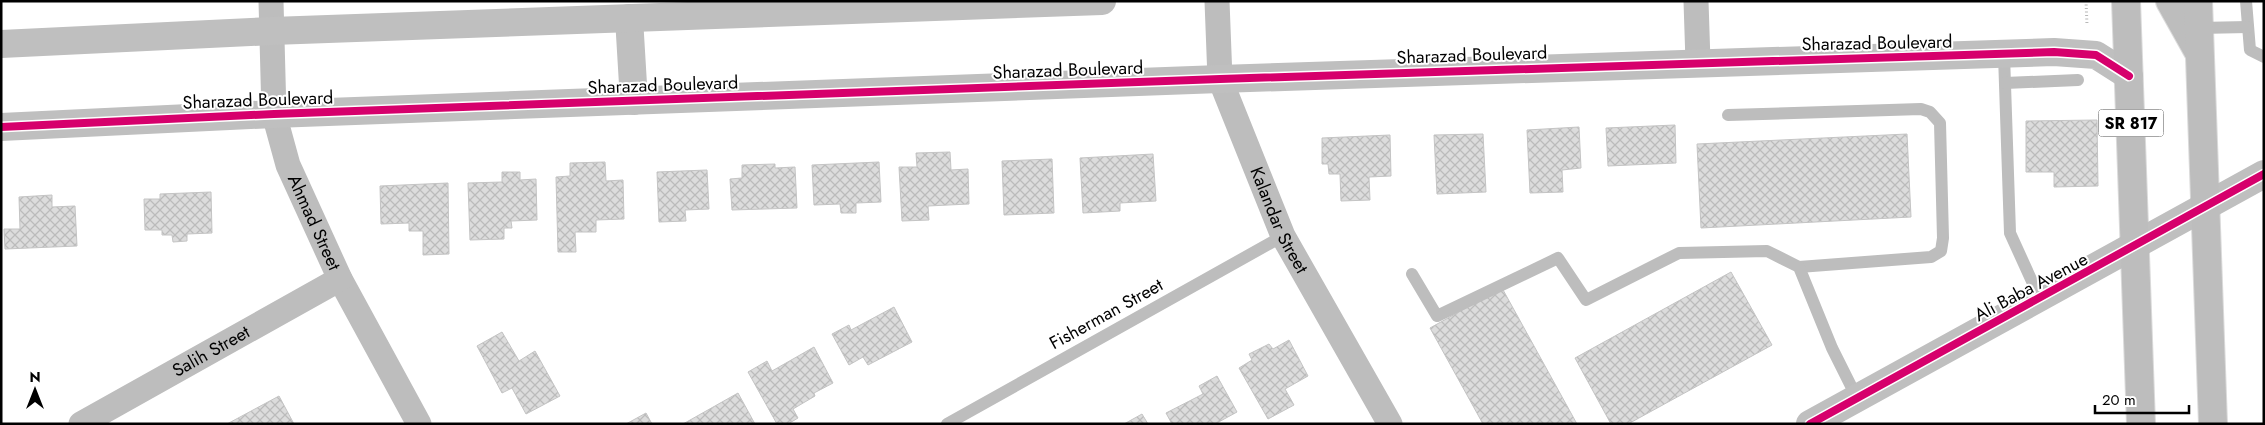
<svg xmlns="http://www.w3.org/2000/svg" width="2265" height="425" font-family="Jost,sans-serif">
<defs>
<pattern id="building-cross-hatch" width="8" height="8" patternUnits="userSpaceOnUse" patternTransform="scale(1.25)"><rect width="8" height="8" fill="#dcdcdc"/><path d="M0 0l8 8M0 8l8-8" fill="none" stroke="#bbb"/></pattern>
</defs>
<rect width="100%" height="100%" fill="#fff"/>
<g fill="url(#building-cross-hatch)" stroke="#c4c4c4">
<path d="M2097 120 2098 186 2054 187V172H2026V121Z"/>
<path d="M1675 125 1676 163 1608 166 1606 128Z"/>
<path d="M1579 127 1581 168 1562 170 1563 192 1530 193 1527 130Z"/>
<path d="M1483 134 1486 192 1437 194 1434 135Z"/>
<path d="M1907 134 1911 217 1701 228 1697 144Z"/>
<path d="M1390 135 1391 176 1369 177 1370 200 1341 201 1340 174H1329L1328 164H1322V138Z"/>
<path d="M950 152 951 170 968 169 969 204 928 206 929 220 902 221 899 167H917L916 153Z"/>
<path d="M1153 154 1156 201 1120 203V211L1083 213 1080 158Z"/>
<path d="M1052 159 1054 213 1004 215 1002 161Z"/>
<path d="M605 162 606 181 623 180 624 219 596 220V232H575L576 252H558L556 177 570 176V163Z"/>
<path d="M879 162 881 202 856 203V213H841L840 204 814 205 812 165Z"/>
<path d="M775 164V168L795 167 797 208 732 210 730 179 742 178V165Z"/>
<path d="M707 170 709 209 685 210 686 221 659 222 657 172Z"/>
<path d="M502 172H520V180L536 179 537 220 511 221 512 228H504V239L470 240 468 183 502 182Z"/>
<path d="M448 183 449 254 423 255V231H409V223L381 224 380 186Z"/>
<path d="M211 192 212 233 187 234V241L173 242 172 235H162V230H145L144 199H160V194Z"/>
<path d="M52 195V207L75 206 77 246 5 249 4 229H20L19 197Z"/>
<path d="M1731 272 1772 345 1628 424H1611L1575 358Z"/>
<path d="M1502 288 1577 424H1483L1430 328Z"/>
<path d="M894 307 912 342 868 365 863 357 849 365 832 334 849 325 851 330Z"/>
<path d="M502 332 519 361 535 351 560 396 526 414 512 388 502 393 477 346Z"/>
<path d="M1289 340 1308 376 1285 389 1294 405 1268 419 1239 368 1252 360 1249 354 1269 344 1273 349Z"/>
<path d="M814 347 833 383 814 393 815 396 793 409 798 418 788 424H777L748 372 767 361 772 371Z"/>
<path d="M1217 376 1237 412 1215 424H1172L1166 413 1203 394 1199 386Z"/>
<path d="M738 393 755 424H683Z"/>
<path d="M279 396 294 424H227Z"/>
<path d="M646 413 652 424H626Z"/>
<path d="M1142 414 1148 424H1124Z"/>
</g>
<g fill="none" stroke-linecap="round" stroke-linejoin="round">
<g stroke="#dbdbdb" stroke-width="30">
<g id="primary">
<path d="M2126 1 2141 424"/>
<path d="M2170 1 2198 51"/>
<path d="M2198 1 2213 424"/>
</g>
</g>
<path stroke="#b8b8b8" stroke-width="3" stroke-dasharray="1 2.5" stroke-linecap="butt" d="M2086 1 2087 25"/>
<g stroke="#bdbdbd" stroke-width="12">
<path d="M2246 1 2250 50 2264 57"/>
<path d="M2199 28 2248 27"/>
<path d="M2004 55 2010 233 2040 299"/>
<path d="M2005 83 2078 80"/>
<path d="M1728 115 1921 109 1930 112 1940 123 1943 238 1941 251 1931 257 1799 267"/>
<path d="M1412 274 1437 316 1558 258 1586 300 1679 253 1767 251 1799 267 1832 348 1857 398"/>
<path d="M947 424 1283 236"/>
</g>
<g stroke="#bdbdbd" stroke-width="25">
<path id="s1" d="M271 1 274 114 288 165 340 279 419 424"/>
<path id="s2" d="M1217 1 1220 79 1283 236 1390 424"/>
<path d="M1696 1 1698 62"/>
<path id="s3" d="M81 424 340 279"/>
</g>
<g stroke="#bfbfbf" stroke-width="28">
<path d="M629 18 634 101"/>
<path d="M1 44 272 31 1102 1"/>
<path d="M1 127 274 114 1220 79 2054 52 2096 55 2129 76"/>
<path d="M1810 424 2264 174"/>
</g>
<use href="#primary" stroke="#bdbdbd" stroke-width="28"/>
<g stroke="#fff" stroke-width="11">
<g id="cycleway">
<path d="M1 127 274 114 1220 79 2054 52 2096 55 2129 76"/>
<path d="M1810 424 2264 174"/>
</g>
</g>
<use href="#cycleway" stroke="#d6006c" stroke-width="8"/>
</g>
<g text-anchor="middle" dominant-baseline="central" stroke-width="4" stroke-linejoin="round" paint-order="stroke">
<rect fill="#fff" stroke="#4c4c4c" stroke-width="1" x="2098.5" y="109.5" width="65" height="27" rx="4"/>
<g font-size="16" font-weight="bold" fill="#000">
<text x="2131" y="123">SR 817</text>
</g>
<g font-size="18" fill="#000" stroke="#fff">
<text transform="translate(1877 43) rotate(-1)">Sharazad Boulevard</text>
<text transform="translate(1472 55) rotate(-2)">Sharazad Boulevard</text>
<text transform="translate(1068 70) rotate(-2)">Sharazad Boulevard</text>
<text transform="translate(663 85) rotate(-2)">Sharazad Boulevard</text>
<text transform="translate(258 100) rotate(-2)">Sharazad Boulevard</text>
<text stroke="none"><textPath href="#s2" startOffset="231">Kalandar Street</textPath></text>
<text stroke="none"><textPath href="#s1" startOffset="229">Ahmad Street</textPath></text>
<text transform="translate(2031 287) rotate(-28)">Ali Baba Avenue</text>
<text transform="translate(1106 314) rotate(-29)">Fisherman Street</text>
<text stroke="none"><textPath href="#s3" startOffset="149">Salih Street</textPath></text>
</g>
</g>
<rect width="2265" height="425" fill="none" stroke="#000000" stroke-width="5"/>
<g transform="translate(35 390)" stroke="#ffffff" stroke-width="4" paint-order="stroke">
<path d="M0-4L9 19L0 12L-9 19Z" fill="#000000"/>
<text y="-8" font-size="14" font-weight="bold" text-anchor="middle" fill="#000000">N</text>
</g>
<path d="M2095 405v8h94v-8" fill="none" stroke="#000000" stroke-width="2.5"/>
<text x="2102" y="405" font-size="15" fill="#000000" stroke="#ffffff" stroke-width="4" paint-order="stroke">20 m</text>
</svg>
